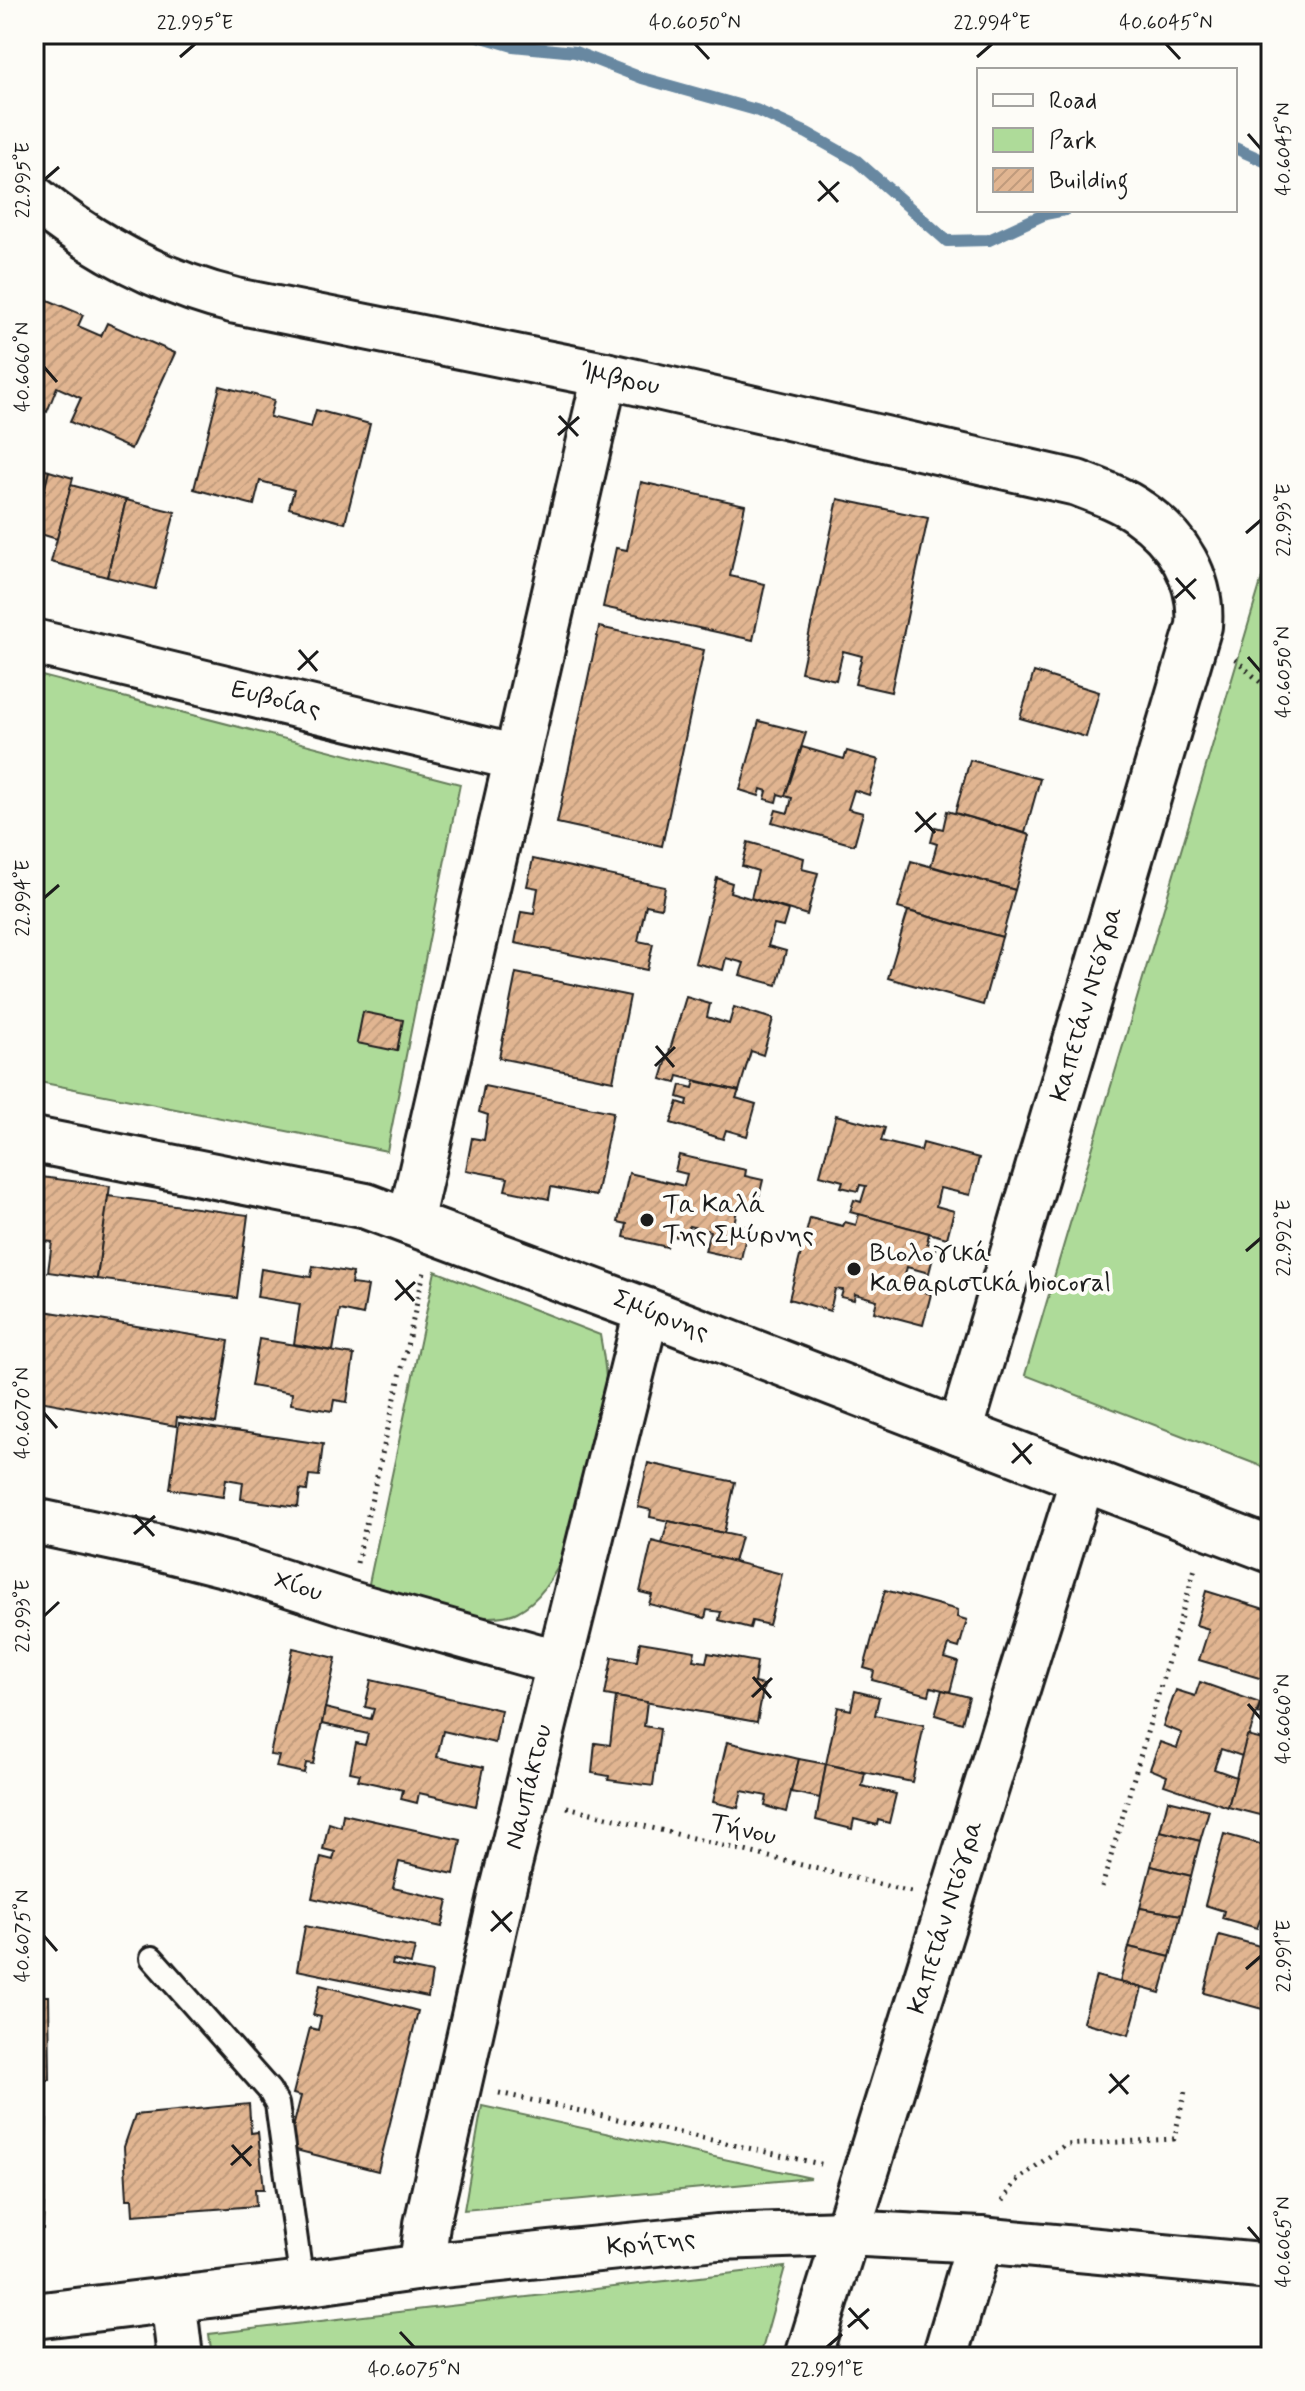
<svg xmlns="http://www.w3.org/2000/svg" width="1305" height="2391" font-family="Mynerve,sans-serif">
<defs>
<pattern id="building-hatch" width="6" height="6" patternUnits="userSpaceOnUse" patternTransform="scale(2)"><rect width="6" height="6" fill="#e1b591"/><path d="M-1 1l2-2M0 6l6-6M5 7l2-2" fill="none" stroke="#c09b7c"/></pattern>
</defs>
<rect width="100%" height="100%" fill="#fdfcf7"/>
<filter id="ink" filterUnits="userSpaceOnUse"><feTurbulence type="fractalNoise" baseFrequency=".0125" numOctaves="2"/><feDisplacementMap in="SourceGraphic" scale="16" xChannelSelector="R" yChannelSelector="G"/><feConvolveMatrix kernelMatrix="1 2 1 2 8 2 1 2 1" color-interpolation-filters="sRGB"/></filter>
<g filter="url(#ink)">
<g fill="#aedb99" stroke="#657c5a" stroke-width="2">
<path d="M1271 548V1470L1025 1375Z"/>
<path d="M34 674 460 784 387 1151 34 1081Z"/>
<path d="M435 1271 600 1335C603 1353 607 1371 606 1389 605 1409 597 1430 593 1449 582 1499 567 1587 517 1612 485 1628 402 1601 367 1593Z"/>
<path d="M482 2106 811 2178 464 2210Z"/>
<path d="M785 2267 760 2357H212L209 2334Z"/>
</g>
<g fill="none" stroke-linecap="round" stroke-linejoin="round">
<g stroke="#6888a1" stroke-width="12">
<path d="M472 34 513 46 575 52 642 78 756 110 807 133 857 161 947 241 989 240 1045 214 1065 210"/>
<path d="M1235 148 1271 164"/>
</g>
</g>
<g fill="url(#building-hatch)" stroke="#1c1c1c" stroke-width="2">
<path d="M34 294 83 315 78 326 101 336 107 323 175 353 131 449 70 422 81 398 57 387 47 412 34 406Z"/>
<path d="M220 386 274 400 270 417 311 427 316 410 370 424 345 523 289 508 294 490 260 481 254 505 194 489Z"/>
<path d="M34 467 49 471 34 531Z"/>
<path d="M49 471 73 478 57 539 34 532Z"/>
<path d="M641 482 745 505 730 576 765 584 753 640 603 607 616 548 627 550Z"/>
<path d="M71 485 126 500 107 577 51 562Z"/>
<path d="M838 499 928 518 891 692 855 684 862 656 843 651 836 680 801 672Z"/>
<path d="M126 500 175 512 155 589 107 577Z"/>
<path d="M599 627 704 650 662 846 557 823Z"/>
<path d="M1034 672 1099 692 1086 737 1020 718Z"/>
<path d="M759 721 806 733 785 796 778 794 776 802 765 799 767 791 761 789 759 796 740 790Z"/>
<path d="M802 747 844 759 847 751 879 760 869 795 854 790 848 809 863 813 854 845 772 822 776 810 788 813 792 798 785 796Z"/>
<path d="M970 760 1040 779 1025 833 955 813Z"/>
<path d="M947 811 1030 835 1015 890 931 866 937 844 931 842 935 827 943 829Z"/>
<path d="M748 842 804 858 802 869 818 873 807 915 751 898 758 871 742 866Z"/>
<path d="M533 859 665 887 661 908 646 905 638 941 653 944 647 970 515 943 521 912 534 914 538 888 527 886Z"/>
<path d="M911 861 1015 890 1002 937 898 908Z"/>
<path d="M717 878 732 883 730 892 788 910 783 927 774 925 768 946 786 951 777 985 740 975 744 963 726 958 723 970 695 963Z"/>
<path d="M908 911 1002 937 983 1005 888 978Z"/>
<path d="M516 973 630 996 613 1081 499 1058Z"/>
<path d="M686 997 710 1004 707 1017 729 1024 734 1007 773 1019 763 1055 751 1051 739 1091 678 1076 676 1083 661 1079Z"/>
<path d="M363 1012 403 1020 397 1051 357 1043Z"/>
<path d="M695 1081 739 1091 736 1098 756 1104 747 1136 726 1130 723 1139 671 1123 678 1102 687 1105 688 1100 678 1097 681 1085 693 1088Z"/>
<path d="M484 1086 613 1112 596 1196 551 1187 549 1199 505 1190 508 1178 466 1170 472 1138 484 1140 488 1115 479 1112Z"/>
<path d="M836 1115 885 1128 881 1141 921 1151 923 1143 979 1158 970 1195 940 1188 936 1206 954 1211 947 1238 850 1212 854 1200 861 1202 866 1186 860 1185 858 1191 841 1187 843 1181 820 1175Z"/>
<path d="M679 1155 746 1170 745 1176 763 1180 756 1209 738 1205 734 1224 748 1227 741 1259 705 1251 710 1231 689 1226 686 1239 674 1236 677 1224 672 1223 667 1247 624 1237 627 1224 618 1222 629 1173 684 1186 687 1174 675 1171Z"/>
<path d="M34 1176 110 1186 97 1279 48 1272 52 1242 34 1240Z"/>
<path d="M108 1196 248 1215 237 1298 97 1279Z"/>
<path d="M859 1214 929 1233 927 1243 936 1246 929 1273 907 1267 902 1285 931 1294 923 1325 874 1312 877 1300 855 1294 854 1300 841 1297 843 1290 835 1289 830 1311 789 1299 810 1218 843 1226 845 1222 856 1225Z"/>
<path d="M313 1266 353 1273 351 1284 368 1286 363 1315 340 1310 333 1351 294 1344 300 1304 257 1297 261 1269 311 1277Z"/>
<path d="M38 1310 229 1341 216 1423 177 1417 176 1426 34 1400V1332Z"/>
<path d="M259 1339 354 1355 347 1402 334 1400 332 1411 291 1404 292 1393 251 1386Z"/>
<path d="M179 1423 323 1444 319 1476 309 1475 307 1491 300 1490 298 1507 241 1499 243 1482 226 1479 223 1497 170 1489Z"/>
<path d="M648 1463 735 1482 724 1533 650 1517 651 1510 638 1507Z"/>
<path d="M668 1521 741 1537 734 1562 662 1544Z"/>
<path d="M652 1541 782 1574 769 1625 752 1621 750 1628 719 1620 721 1612 707 1610 705 1618 649 1604 652 1595 640 1592Z"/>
<path d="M885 1590 958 1610 957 1617 967 1620 959 1648 949 1645 945 1658 958 1662 950 1692 931 1687 929 1695 872 1680 874 1671 864 1668Z"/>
<path d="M1206 1591 1271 1611V1662L1266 1680 1199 1660 1209 1629 1196 1625Z"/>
<path d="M640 1642 695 1651 693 1660 706 1662 708 1653 757 1662 754 1683 764 1685 757 1722 605 1695 612 1657 637 1661Z"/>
<path d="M293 1648 336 1658 313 1764 306 1763 304 1773 276 1767 279 1756 270 1755Z"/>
<path d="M1271 1662V1717L1258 1713Z"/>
<path d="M371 1680 501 1710 495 1743 443 1731 437 1757 484 1767 476 1806 419 1793 417 1803 401 1799 403 1790 358 1780 360 1774 350 1772 356 1743 365 1745 368 1734 322 1724 325 1708 371 1719 374 1709 365 1707Z"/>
<path d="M1200 1682 1260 1703 1242 1756 1221 1749 1214 1769 1236 1777 1228 1807 1164 1785 1167 1776 1150 1769 1160 1742 1177 1748 1182 1733 1163 1726 1176 1690 1195 1696Z"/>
<path d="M942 1690 969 1697 962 1723 935 1715Z"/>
<path d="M855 1691 879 1697 875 1715 924 1725 912 1782 826 1764 838 1707 851 1710Z"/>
<path d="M616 1697 647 1702 644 1726 660 1729 653 1786 608 1780 609 1776 592 1773 595 1743 610 1745Z"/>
<path d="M1247 1736 1271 1742V1818L1228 1807Z"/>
<path d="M727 1742 799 1759 786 1812 765 1806 767 1796 742 1791 738 1808 713 1802Z"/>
<path d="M799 1759 826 1764 820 1798 791 1792Z"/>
<path d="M826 1764 865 1773 862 1786 896 1794 889 1823 878 1820 877 1825 854 1819 852 1829 816 1820Z"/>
<path d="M1168 1800 1209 1810 1200 1841 1160 1831Z"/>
<path d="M343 1814 461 1840 454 1874 399 1862 393 1888 448 1900 442 1927 312 1898 321 1857 333 1860 335 1852 323 1849 329 1823 341 1827Z"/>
<path d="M1160 1831 1200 1841 1191 1876 1151 1866Z"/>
<path d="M1224 1834 1271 1847V1907L1267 1922 1260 1920 1257 1928 1222 1918 1224 1911 1205 1905Z"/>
<path d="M1151 1866 1191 1876 1181 1915 1140 1908Z"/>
<path d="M34 1903H42L44 1953H34Z"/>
<path d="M1140 1908 1181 1915 1170 1957 1129 1947Z"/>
<path d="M305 1926 415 1948 411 1964 393 1960 392 1965 432 1973 428 1997 297 1970Z"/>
<path d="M1219 1935 1271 1949V1993L1266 2010 1204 1993Z"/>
<path d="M1129 1947 1170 1957 1160 1993 1120 1982Z"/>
<path d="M1096 1976 1142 1988 1129 2035 1083 2022Z"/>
<path d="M320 1985 418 2011 378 2171 288 2148 301 2096 293 2094 310 2028 318 2030 321 2017 313 2015Z"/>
<path d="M34 1986 35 1996H49L50 2080H34Z"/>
<path d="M249 2104 251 2133 258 2132 264 2189H255L256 2206 133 2215 132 2199H127L124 2147 135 2115Z"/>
<path d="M34 2106 47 2107 43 2229H34Z"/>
</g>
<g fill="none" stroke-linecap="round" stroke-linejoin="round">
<g stroke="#1c1c1c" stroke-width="28">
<path id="lane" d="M152 1958 269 2090 277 2104 302 2284"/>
</g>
<g stroke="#1c1c1c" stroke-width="50">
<g id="street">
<path d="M34 198C93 246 162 283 236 301L605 375 1077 483C1098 491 1121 499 1139 512 1177 538 1203 579 1199 626L960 1432"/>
<path d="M34 642 517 758"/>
<path d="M34 1140 366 1206 647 1311 960 1432 1271 1550"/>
<path d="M410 1222 605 375"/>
<path d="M34 1521 161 1548 236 1567 347 1603 560 1663"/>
<path d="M422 2267 427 2224 502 1893 647 1311"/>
<path d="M173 2298 180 2357"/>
<path d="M34 2316 302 2284 422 2267 717 2237 846 2233 980 2240 1271 2267"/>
<path d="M808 2357 1083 1478"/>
<path d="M945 2357 980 2240"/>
</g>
</g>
<g stroke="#1c1c1c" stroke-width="5" stroke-dasharray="2 6" stroke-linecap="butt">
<path d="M1235 659 1271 692"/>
<path d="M357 1563 424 1272"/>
<path d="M567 1807 911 1892"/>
<path d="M1102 1887 1196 1565"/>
<path d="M499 2093 825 2165"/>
<path d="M1003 2201 1016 2181 1065 2145 1174 2139 1185 2091"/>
</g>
<use href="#lane" stroke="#fdfcf7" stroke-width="22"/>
<use href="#street" stroke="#fdfcf7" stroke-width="44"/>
</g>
</g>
<path fill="none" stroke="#1c1c1c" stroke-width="3" d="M695 44 709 59M1166 44 1180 59M180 57 195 44M977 57 992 44M1248 134 1261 149M44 180 59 167M819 181 838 202M818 201 839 182M44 367 57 382M559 416 578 436M558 435 579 417M1246 533 1261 520M1176 578 1195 599M1175 598 1196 579M299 650 317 671M1248 657 1261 672M298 670 318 651M916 812 935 833M915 832 936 813M44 898 59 885M656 1046 674 1067M655 1066 675 1047M1246 1251 1261 1238M396 1280 414 1301M395 1300 415 1282M44 1413 57 1428M1013 1443 1031 1464M1012 1463 1032 1444M135 1515 154 1536M134 1534 155 1516M44 1616 59 1602M753 1677 771 1698M752 1697 772 1678M1248 1704 1261 1719M492 1911 511 1932M491 1931 512 1912M44 1936 57 1951M1246 1969 1261 1956M1110 2074 1128 2094M1109 2093 1129 2075M232 2145 251 2166M231 2165 252 2146M1248 2227 1261 2242M849 2308 868 2329M848 2327 869 2309M400 2332 414 2347M827 2347 842 2334"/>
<g fill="#1c1c1c" stroke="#fdfcf7" stroke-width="3">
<circle cx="647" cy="1220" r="8"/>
<circle cx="854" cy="1269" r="8"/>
</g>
<g text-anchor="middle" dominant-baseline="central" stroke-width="8" stroke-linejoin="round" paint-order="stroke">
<g font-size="26" fill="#1c1c1c" stroke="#fdfcf7">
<text transform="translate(620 379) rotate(12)">Ίμβρου</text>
<text transform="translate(276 700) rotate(14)">Ευβοίας</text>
<text transform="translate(1087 1004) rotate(-74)">Καπετάν Ντόγρα</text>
<text transform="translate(661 1316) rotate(21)">Σμύρνης</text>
<text transform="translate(298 1587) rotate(17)">Χίου</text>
<text transform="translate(529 1787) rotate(-76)">Ναυπάκτου</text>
<text transform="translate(743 1830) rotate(14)">Τήνου</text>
<text transform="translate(946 1917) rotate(-73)">Καπετάν Ντόγρα</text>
<text transform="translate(651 2243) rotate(-6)">Κρήτης</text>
</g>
<g font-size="26" fill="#1c1c1c" stroke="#fdfcf7" text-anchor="start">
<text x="663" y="1205">Τα Καλά<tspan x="663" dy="30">Της Σμύρνης</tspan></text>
<text x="870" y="1254">Βιολογικά<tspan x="870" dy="30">Καθαριστικά biocoral</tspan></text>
</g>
</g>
<rect width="1305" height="2391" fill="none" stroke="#fdfcf7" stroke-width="88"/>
<rect x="977" y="68" width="260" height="144" fill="#fdfcf7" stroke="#a3a29f" stroke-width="2"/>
<rect x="993" y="94" width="40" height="12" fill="#fdfcf7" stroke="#a3a29f" stroke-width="2"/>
<text x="1049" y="108" font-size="24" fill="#1c1c1c">Road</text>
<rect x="993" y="128" width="40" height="24" fill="#aedb99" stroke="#a3a29f" stroke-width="2"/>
<text x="1049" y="148" font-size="24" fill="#1c1c1c">Park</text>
<rect x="993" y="168" width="40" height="24" fill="url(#building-hatch)" stroke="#a3a29f" stroke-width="2"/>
<text x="1049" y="188" font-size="24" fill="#1c1c1c">Building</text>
<rect x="44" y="44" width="1217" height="2303" fill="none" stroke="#1c1c1c" stroke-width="3"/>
<g font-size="20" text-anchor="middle" fill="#1c1c1c">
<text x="195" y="29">22.995°E</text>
<text x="695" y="29">40.6050°N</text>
<text x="992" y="29">22.994°E</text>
<text x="1166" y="29">40.6045°N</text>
<text transform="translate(1283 149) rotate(-90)" y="7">40.6045°N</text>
<text transform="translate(22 180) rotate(-90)" y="7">22.995°E</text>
<text transform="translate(22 367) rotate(-90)" y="7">40.6060°N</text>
<text transform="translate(1283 520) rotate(-90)" y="7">22.993°E</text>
<text transform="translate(1283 672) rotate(-90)" y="7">40.6050°N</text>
<text transform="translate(22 898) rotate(-90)" y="7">22.994°E</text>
<text transform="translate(1283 1238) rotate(-90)" y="7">22.992°E</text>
<text transform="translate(22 1413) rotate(-90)" y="7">40.6070°N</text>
<text transform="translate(22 1616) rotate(-90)" y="7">22.993°E</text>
<text transform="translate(1283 1719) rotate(-90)" y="7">40.6060°N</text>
<text transform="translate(22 1936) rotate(-90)" y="7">40.6075°N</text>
<text transform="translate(1283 1956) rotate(-90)" y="7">22.991°E</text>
<text transform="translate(1283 2242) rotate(-90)" y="7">40.6065°N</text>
<text x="414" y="2376">40.6075°N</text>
<text x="827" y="2376">22.991°E</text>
</g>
</svg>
